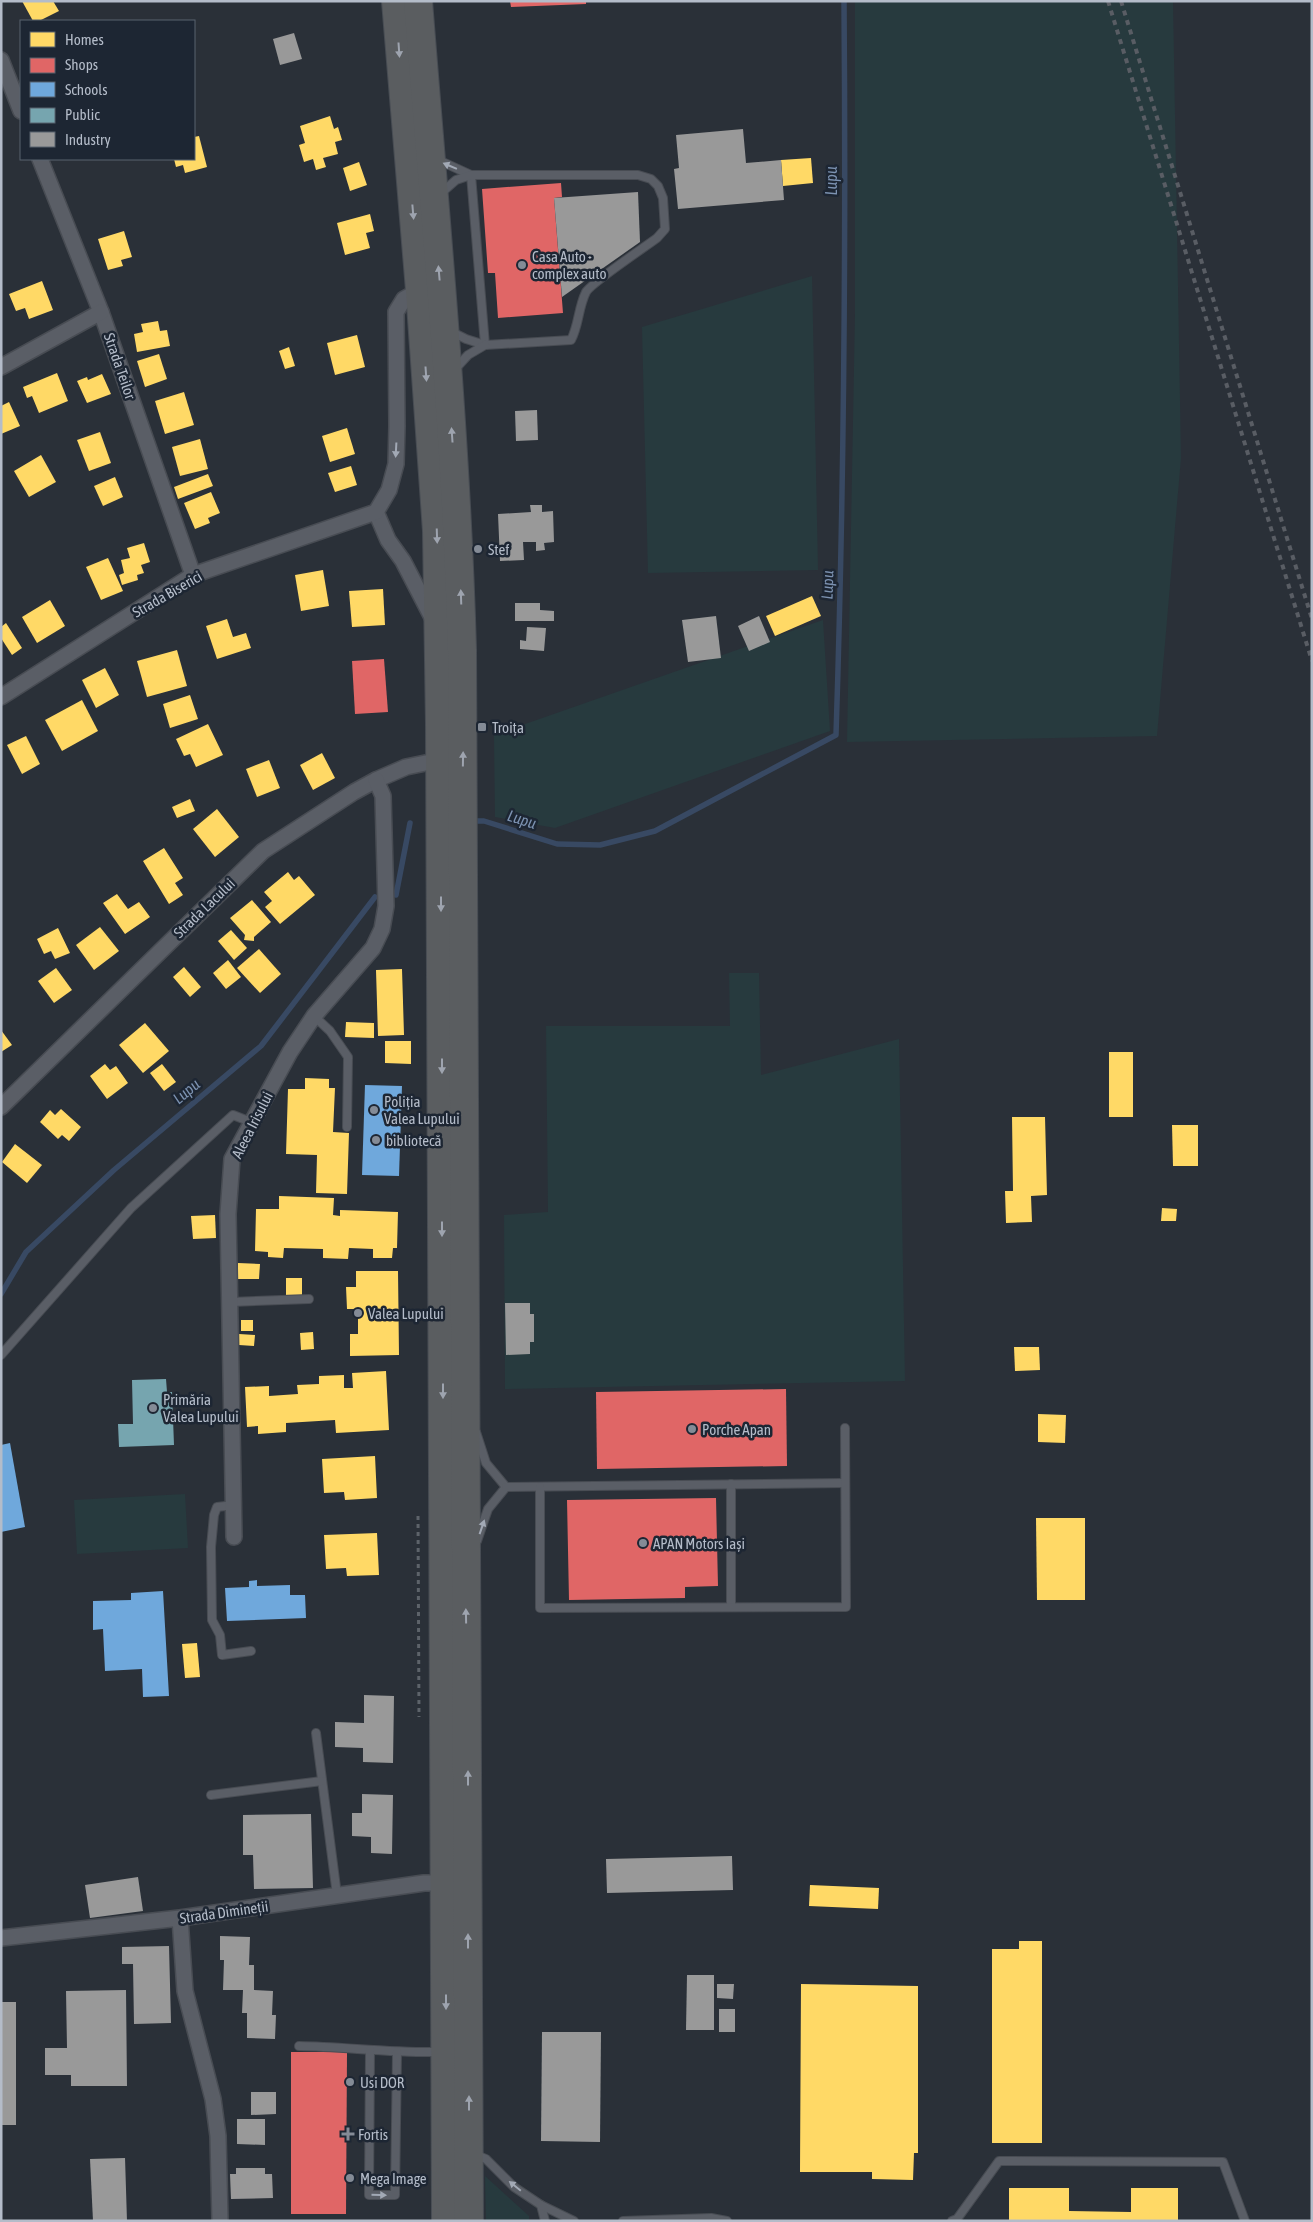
<svg xmlns="http://www.w3.org/2000/svg" width="1313" height="2222" font-family="'Asap Condensed',sans-serif">
<rect width="100%" height="100%" fill="#2a3038"/>
<g fill="#273a3e">
<path d="M855 1H1173L1181 458 1157 736 847 742 855 314Z"/>
<path d="M812 276 818 570 648 573 642 327Z"/>
<path d="M823 620 830 731 555 828 495 817 494 735Z"/>
<path d="M729 973H759L761 1075 899 1039 905 1381 505 1389 504 1215 548 1212 546 1026H730Z"/>
<path d="M185 1494 188 1548 77 1554 74 1500Z"/>
<path d="M485 2176 529 2216V2221H486Z"/>
</g>
<g fill="#ffd966">
<path d="M22 1H53L59 11 39 21H33Z"/>
<path d="M330 116 334 129 338 127 342 140 335 142 338 154 323 158 326 167 316 170 313 159 304 162 299 145 305 143 300 126Z"/>
<path d="M199 136 207 167 185 173 183 165 176 167 174 159H194V137Z"/>
<path d="M811 158 813 183 783 186 781 160Z"/>
<path d="M359 162 367 185 350 191 343 168Z"/>
<path d="M370 214 374 231 366 233 370 248 345 255 337 223Z"/>
<path d="M124 231 132 257 121 260 123 266 108 270 98 239Z"/>
<path d="M42 281 53 310 29 319 25 308 16 311 9 294Z"/>
<path d="M158 321 160 331 167 330 170 346 137 352 134 334 143 332 141 324Z"/>
<path d="M357 335 365 367 335 375 327 343Z"/>
<path d="M289 347 295 366 285 369 279 351Z"/>
<path d="M159 354 167 379 145 387 137 361Z"/>
<path d="M57 373 68 401 39 413 32 396 27 398 23 387Z"/>
<path d="M102 374 111 394 87 403 77 381 87 377 88 380Z"/>
<path d="M184 392 194 425 165 434 155 401Z"/>
<path d="M9 402 20 426 1 434V406Z"/>
<path d="M347 428 355 454 330 462 322 436Z"/>
<path d="M100 432 111 463 89 471 77 440Z"/>
<path d="M200 439 208 469 180 476 172 447Z"/>
<path d="M41 455 56 482 29 497 14 471Z"/>
<path d="M351 466 357 485 335 492 328 473Z"/>
<path d="M208 474 213 486 178 499 174 487Z"/>
<path d="M115 477 123 497 103 506 94 486Z"/>
<path d="M211 492 220 513 208 518 210 523 195 529 184 503Z"/>
<path d="M144 543 150 562 141 565 144 573 137 575 138 580 122 585 119 575 124 573 121 560 130 558 127 548Z"/>
<path d="M108 558 123 591 101 600 86 567Z"/>
<path d="M323 570 329 606 301 611 295 575Z"/>
<path d="M383 589 385 625 352 627 349 591Z"/>
<path d="M812 596 821 616 775 636 766 616Z"/>
<path d="M50 600 65 626 37 643 22 617Z"/>
<path d="M227 619 233 637 246 633 251 648 217 659 206 626Z"/>
<path d="M6 623 22 648 12 655 1 638V627Z"/>
<path d="M177 650 187 686 147 697 137 661Z"/>
<path d="M105 668 119 695 96 708 82 680Z"/>
<path d="M190 695 198 719 170 728 163 704Z"/>
<path d="M82 700 98 731 62 751 45 720Z"/>
<path d="M208 724 223 755 196 767 190 754 184 756 176 739Z"/>
<path d="M26 736 40 764 22 774 7 745Z"/>
<path d="M322 753 335 778 313 790 300 765Z"/>
<path d="M269 760 280 788 257 797 246 769Z"/>
<path d="M190 799 195 811 177 818 172 807Z"/>
<path d="M217 809 239 837 215 857 193 829Z"/>
<path d="M164 848 183 878 175 883 183 895 169 904 143 861Z"/>
<path d="M288 872 294 880 299 876 315 895 280 924 265 907 272 901 264 892Z"/>
<path d="M117 894 128 909 139 902 150 917 125 934 103 903Z"/>
<path d="M252 900 271 922 254 937V941L244 940 245 935 230 918Z"/>
<path d="M100 927 119 951 94 970 76 945Z"/>
<path d="M58 928 70 953 55 959 51 951 44 954 37 939Z"/>
<path d="M231 930 247 948 234 960 218 941Z"/>
<path d="M259 949 281 974 260 993 237 968Z"/>
<path d="M228 960 241 977 226 989 213 973Z"/>
<path d="M184 967 201 987 190 997 173 977Z"/>
<path d="M56 968 72 990 54 1003 38 981Z"/>
<path d="M402 969 404 1035 378 1036 376 970Z"/>
<path d="M346 1022 374 1023V1038L345 1037Z"/>
<path d="M145 1023 169 1051 143 1073 119 1045Z"/>
<path d="M1 1030 12 1045 1 1052Z"/>
<path d="M385 1041H411V1064L385 1063Z"/>
<rect x="1109" y="1052" width="24" height="65"/>
<path d="M105 1064 110 1070 116 1066 128 1083 107 1099 90 1076Z"/>
<path d="M162 1064 176 1082 164 1091 150 1073Z"/>
<path d="M305 1078 329 1079V1088H335L333 1132 349 1133 347 1194 316 1193 317 1155 286 1154 288 1089H305Z"/>
<path d="M61 1109 81 1127 69 1141 62 1135 58 1139 40 1122 50 1110 55 1115Z"/>
<path d="M1012 1117H1045L1047 1195 1031 1196 1032 1222 1006 1223 1005 1191H1013Z"/>
<path d="M1172 1125H1198V1166H1173Z"/>
<path d="M15 1144 42 1165 27 1183 2 1162Z"/>
<path d="M279 1196 334 1198 333 1215 340 1216V1210L398 1212 397 1248H393L392 1258H373V1249L349 1248 348 1259 323 1258V1249L284 1248 283 1258 268 1257V1252L255 1251 256 1209H279Z"/>
<path d="M1162 1208 1177 1209 1176 1221H1161Z"/>
<path d="M215 1215 216 1238 193 1239 191 1216Z"/>
<path d="M238 1263 260 1264 259 1279H238Z"/>
<path d="M356 1271H398L399 1355 350 1356V1334H358V1309H347L346 1287H356Z"/>
<rect x="286" y="1278" width="16" height="17"/>
<rect x="241" y="1320" width="12" height="11"/>
<path d="M313 1332 314 1349 301 1350 300 1333Z"/>
<path d="M239 1334 255 1335 254 1346 239 1345Z"/>
<path d="M1014 1347H1039L1040 1370 1015 1371Z"/>
<path d="M386 1371 389 1430 336 1433 335 1420 286 1423V1432L258 1434V1426L247 1427 245 1387 269 1386V1396L298 1394 297 1385 319 1384V1376L344 1375V1388H353L352 1373Z"/>
<path d="M1038 1414 1066 1415 1065 1443 1038 1442Z"/>
<path d="M375 1456 377 1498 345 1500 344 1492 324 1493 322 1459Z"/>
<path d="M1036 1518H1085V1600H1037Z"/>
<path d="M377 1533 379 1575 347 1576 346 1568 326 1569 324 1535Z"/>
<path d="M197 1643 200 1677 185 1678 182 1644Z"/>
<path d="M810 1885 879 1888 878 1909 809 1906Z"/>
<path d="M1019 1941H1042V2143H992V1949H1019Z"/>
<path d="M801 1984 918 1986V2153H914L913 2180 872 2179V2172H800Z"/>
<path d="M1009 2188H1069V2211L1131 2212V2188H1178V2221H1009Z"/>
</g>
<g fill="#e06666">
<path d="M510 1H586V4L511 7Z"/>
<path d="M561 183 562 197 554 198 563 313 498 318 495 273H488L482 189Z"/>
<path d="M384 659 388 712 355 714 352 661Z"/>
<path d="M786 1389 787 1466 597 1469 596 1392Z"/>
<path d="M716 1498 718 1586 685 1587V1598L569 1600 567 1500Z"/>
<path d="M291 2052H347L346 2214H291Z"/>
</g>
<g fill="#6fa8dc">
<path d="M365 1085 402 1086 399 1176 362 1175Z"/>
<path d="M10 1443 25 1527 1 1532V1445Z"/>
<path d="M257 1580V1586L290 1585V1595H305L306 1618 227 1621 225 1588 249 1587V1581Z"/>
<path d="M163 1591 169 1696 143 1697 142 1669 105 1671 103 1629 93 1630V1601L131 1600V1593Z"/>
</g>
<path fill="#76a5af" d="M166 1379 167 1392H172L174 1445 119 1447 118 1424H133L132 1380Z"/>
<g fill="#999">
<path d="M294 33 302 59 280 65 273 39Z"/>
<path d="M743 129 746 163 781 160 784 200 678 209 674 169 679 168 676 135Z"/>
<path d="M638 192 640 242 562 297 554 198Z"/>
<path d="M537 410 538 440 516 441 515 411Z"/>
<path d="M530 505H542V512L553 511 554 542 544 543 545 550 536 551V542H523L524 560 500 561 498 514 531 512Z"/>
<path d="M515 603H540V610L554 611V621H515Z"/>
<path d="M716 616 721 658 688 662 682 620Z"/>
<path d="M759 616 770 642 749 651 738 626Z"/>
<path d="M527 627 546 628 544 651 520 649V640L526 641Z"/>
<path d="M505 1303H530V1314H534V1342H530V1354L506 1355Z"/>
<path d="M364 1695 394 1696 393 1763 363 1762V1748L335 1747V1722L364 1723Z"/>
<path d="M362 1794 393 1795 392 1854 371 1853V1837L352 1836V1813H362Z"/>
<path d="M311 1814 313 1888 254 1889 253 1855H243V1815Z"/>
<path d="M732 1856 733 1890 607 1893 606 1859Z"/>
<path d="M138 1877 143 1911 90 1918 85 1885Z"/>
<path d="M220 1936 250 1937 249 1965H254V1990L273 1991 272 2015H276L275 2039 247 2038V2013H242L243 1990H223L224 1960H220Z"/>
<path d="M169 1946 171 2023 134 2024 133 1964H122V1947Z"/>
<path d="M687 1975H714V2030H686Z"/>
<path d="M717 1984H734L733 1999 717 1998Z"/>
<path d="M126 1990 127 2086H71V2075H45V2048H67L66 1991Z"/>
<rect x="1" y="2002" width="15" height="123"/>
<rect x="719" y="2009" width="16" height="23"/>
<path d="M542 2032H601L600 2142 541 2141Z"/>
<path d="M251 2092H276V2114L251 2115Z"/>
<path d="M237 2119H265V2145L237 2144Z"/>
<path d="M125 2158 127 2221H93L90 2159Z"/>
<path d="M236 2168H265V2174H272L273 2198 231 2199 230 2174H236Z"/>
</g>
<g fill="none" stroke-linecap="round" stroke-linejoin="round">
<g stroke="#384963" stroke-width="5.5">
<path d="M469 821H484L557 844 600 845 655 831 836 735C844 491 846 246 844 1"/>
<path d="M396 895 410 823"/>
<path d="M1 1294 26 1252 114 1170 261 1046 375 897"/>
</g>
<g stroke="#484c53" stroke-width="10">
<g id="lane">
<path d="M436 159 471 175"/>
<path d="M471 175 485 345"/>
<path d="M440 194 456 180 471 175H638L651 179 658 186 663 198 665 229 657 238C645 247 591 283 586 292 578 308 579 325 571 340L485 345 466 339 450 331"/>
<path d="M456 368 468 355 485 345"/>
<path d="M314 1016 330 1031 348 1057 347 1127"/>
<path d="M231 1302 309 1299"/>
<path d="M1 1355 131 1208 233 1115 251 1122"/>
<path d="M476 1432 486 1463 506 1487 488 1509 477 1541"/>
<path d="M731 1484V1607"/>
<path d="M506 1487 845 1483"/>
<path d="M540 1487V1608L846 1607 845 1428"/>
<path d="M234 1505 217 1507 214 1515 211 1547 212 1620 220 1635 222 1655 251 1651"/>
<path d="M316 1733 337 1895"/>
<path d="M211 1795 322 1781"/>
<path d="M299 2046C346 2047 392 2053 440 2052"/>
<path d="M370 2050 369 2195H395L397 2052"/>
<path d="M474 2154 486 2159 514 2187 541 2205 545 2221"/>
<path d="M541 2205 574 2221"/>
<path d="M623 2221 711 2218 727 2221"/>
<path d="M952 2221 957 2219 999 2161 1223 2162 1245 2221"/>
</g>
</g>
<g stroke="#484c53" stroke-width="18">
<g id="street">
<path d="M1 60 21 111"/>
<path d="M40 159 101 312 193 575"/>
<path d="M1 367 101 312"/>
<path d="M376 512 388 540 403 561 434 621"/>
<path d="M1 697 193 575 376 512 389 490 396 464 397 426 396 312 404 299 420 290"/>
<path d="M1 1107 263 851 354 792 376 780 406 767 440 760"/>
<path d="M234 1537 228 1214 232 1159 290 1052 314 1016 373 948 382 929 386 906 383 796 376 780"/>
<path d="M180 1918 185 1991 213 2099 218 2136 220 2221"/>
<path d="M1 1938 180 1918 424 1883H445"/>
</g>
</g>
<g stroke="#474c53" stroke-width="30">
<g id="highway">
<path d="M396 1 420 290 437 531 440 725 446 2221"/>
<path d="M418 1C435 217 456 433 462 650L469 2221"/>
</g>
</g>
<path stroke="#5d636a" stroke-width="3" stroke-dasharray="4 4" stroke-linecap="butt" d="M418 1516 419 1717"/>
<use href="#lane" stroke="#5a5e66" stroke-width="8"/>
<use href="#street" stroke="#5a5e66" stroke-width="15"/>
<use href="#highway" stroke="#5a5d60" stroke-width="28"/>
<g stroke="#595d64" stroke-width="4" stroke-dasharray="5 5" stroke-linecap="butt">
<path d="M1108 1 1312 661"/>
<path d="M1121 1 1312 619"/>
</g>
</g>
<defs><path id="oneway-solid" d="M-6-.8H1V-3.2L6.5 0L1 3.2V.8H-6Z" transform="scale(1.25)"/></defs>
<g fill="#9ea4af">
<use href="#oneway-solid" transform="translate(399 50) rotate(86)"/>
<use href="#oneway-solid" transform="translate(413 212) rotate(85)"/>
<use href="#oneway-solid" transform="translate(439 273) rotate(-95)"/>
<use href="#oneway-solid" transform="translate(426 374) rotate(86)"/>
<use href="#oneway-solid" transform="translate(452 435) rotate(-94)"/>
<use href="#oneway-solid" transform="translate(437 536) rotate(88)"/>
<use href="#oneway-solid" transform="translate(461 597) rotate(-92)"/>
<use href="#oneway-solid" transform="translate(463 759) rotate(-89)"/>
<use href="#oneway-solid" transform="translate(441 904) rotate(90)"/>
<use href="#oneway-solid" transform="translate(442 1066) rotate(90)"/>
<use href="#oneway-solid" transform="translate(442 1229) rotate(90)"/>
<use href="#oneway-solid" transform="translate(443 1391) rotate(90)"/>
<use href="#oneway-solid" transform="translate(466 1616) rotate(-91)"/>
<use href="#oneway-solid" transform="translate(468 1778) rotate(-90)"/>
<use href="#oneway-solid" transform="translate(468 1941) rotate(-90)"/>
<use href="#oneway-solid" transform="translate(446 2002) rotate(90)"/>
<use href="#oneway-solid" transform="translate(469 2103) rotate(-90)"/>
</g>
<g fill="#a2a9b5">
<use href="#oneway-solid" transform="translate(450 166) rotate(-157)"/>
<use href="#oneway-solid" transform="translate(396 450) rotate(93)"/>
<use href="#oneway-solid" transform="translate(482 1527) rotate(-71)"/>
<use href="#oneway-solid" transform="translate(515 2186) rotate(-141)"/>
<use href="#oneway-solid" transform="translate(379 2195) rotate(1)"/>
</g>
<g fill="#848b96" stroke="#1d2633" stroke-width="2">
<circle cx="522" cy="265" r="5"/>
<circle cx="478" cy="549" r="5"/>
<rect x="477" y="722" width="10" height="10" rx="2.5"/>
<circle cx="374" cy="1110" r="5"/>
<circle cx="376" cy="1140" r="5"/>
<circle cx="358" cy="1313" r="5"/>
<circle cx="153" cy="1408" r="5"/>
<circle cx="692" cy="1429" r="5"/>
<circle cx="643" cy="1543" r="5"/>
<circle cx="350" cy="2082" r="5"/>
<path d="M345.5 2126.5h5v5h5v5h-5v5h-5v-5h-5v-5h5z"/>
<circle cx="350" cy="2178" r="5"/>
</g>
<g text-anchor="middle" dominant-baseline="central" stroke-width="5" stroke-linejoin="round" paint-order="stroke">
<g font-size="15" fill="#b4bcc9" stroke="#1d2633" text-anchor="start">
<text x="532" y="256">Casa Auto -<tspan x="532" dy="17">complex auto</tspan></text>
<text x="488" y="549">Stef</text>
<text x="492" y="727">Troița</text>
<text x="384" y="1101">Poliția<tspan x="384" dy="17">Valea Lupului</tspan></text>
<text x="386" y="1140">bibliotecă</text>
<text x="368" y="1313">Valea Lupului</text>
<text x="163" y="1399">Primăria<tspan x="163" dy="17">Valea Lupului</tspan></text>
<text x="702" y="1429">Porche Apan</text>
<text x="653" y="1543">APAN Motors Iași</text>
<text x="360" y="2082">Usi DOR</text>
<text x="358" y="2134">Fortis</text>
<text x="360" y="2178">Mega Image</text>
</g>
<g font-size="15" fill="#b4bcc9" stroke="#1d2633">
<text transform="translate(120 366) rotate(71)">Strada Teilor</text>
<text transform="translate(167 594) rotate(-30)">Strada Biserici</text>
<text transform="translate(204 908) rotate(-44)">Strada Lacului</text>
<text transform="translate(252 1125) rotate(-63)">Aleea Irisului</text>
<text transform="translate(224 1912) rotate(-8)">Strada Dimineții</text>
</g>
<g font-size="16" font-style="italic" fill="#7c92b1" stroke="#1d2633">
<text transform="translate(831 181) rotate(-90)">Lupu</text>
<text transform="translate(827 585) rotate(-88)">Lupu</text>
<text transform="translate(522 819) rotate(18)">Lupu</text>
<text transform="translate(186 1091) rotate(-40)">Lupu</text>
</g>
</g>
<rect width="1313" height="2222" fill="none" stroke="#b4bcc9" stroke-width="5"/>
<rect x="20" y="20" width="175" height="140" fill="#1d2633" stroke="#59626f"/>
<rect x="30" y="32" width="25" height="15" fill="#ffd966" stroke="#59626f"/>
<text x="65" y="45" font-size="15" fill="#b4bcc9">Homes</text>
<rect x="30" y="58" width="25" height="15" fill="#e06666" stroke="#59626f"/>
<text x="65" y="70" font-size="15" fill="#b4bcc9">Shops</text>
<rect x="30" y="82" width="25" height="15" fill="#6fa8dc" stroke="#59626f"/>
<text x="65" y="95" font-size="15" fill="#b4bcc9">Schools</text>
<rect x="30" y="108" width="25" height="15" fill="#76a5af" stroke="#59626f"/>
<text x="65" y="120" font-size="15" fill="#b4bcc9">Public</text>
<rect x="30" y="132" width="25" height="15" fill="#999999" stroke="#59626f"/>
<text x="65" y="145" font-size="15" fill="#b4bcc9">Industry</text>
</svg>
